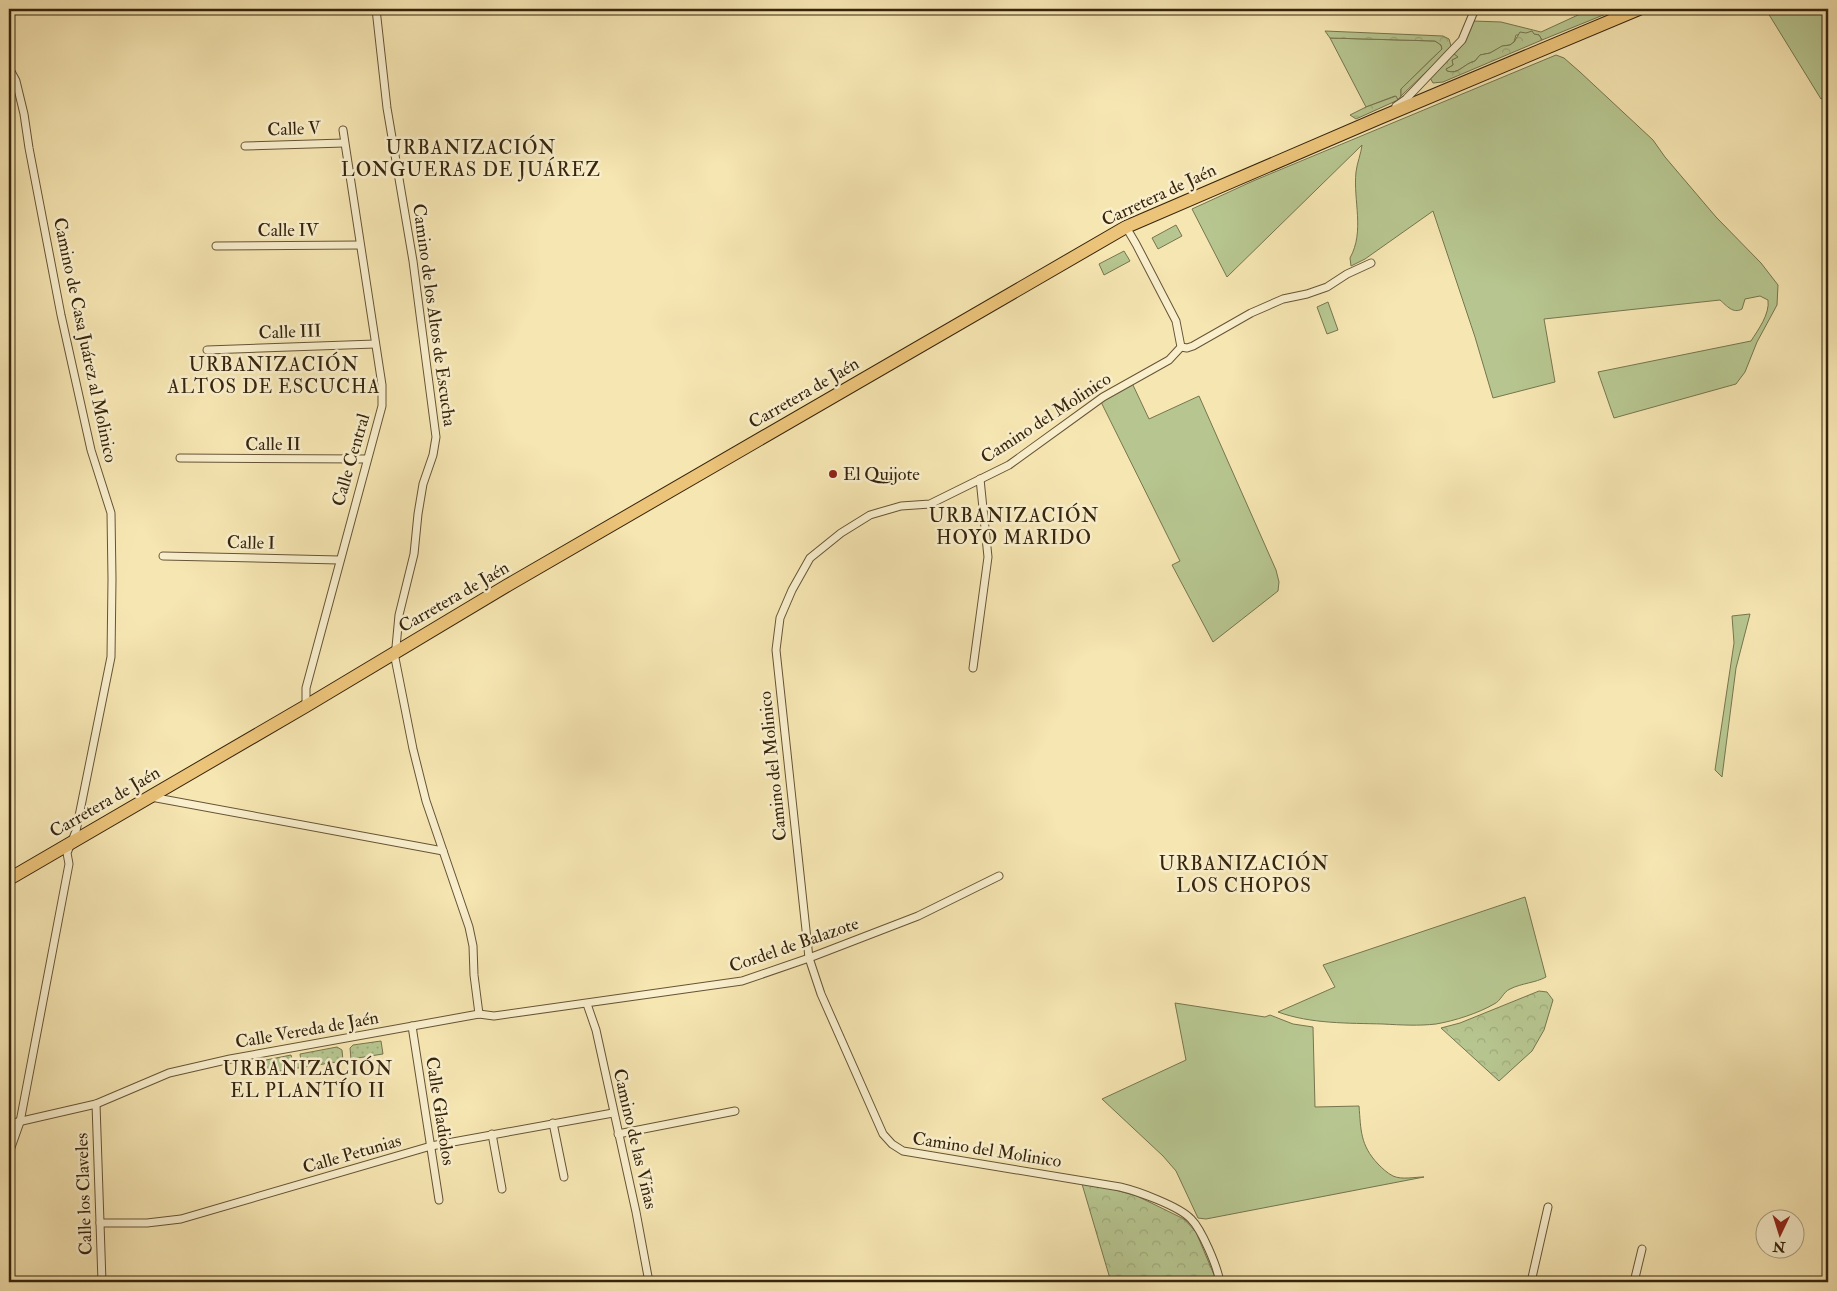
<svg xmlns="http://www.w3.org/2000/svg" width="1837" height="1291" font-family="'IM FELL Double Pica',serif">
<defs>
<pattern id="forest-crowns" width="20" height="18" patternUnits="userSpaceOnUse" patternTransform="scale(1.25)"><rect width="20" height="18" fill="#b7c690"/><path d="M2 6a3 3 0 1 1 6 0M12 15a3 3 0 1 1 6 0" fill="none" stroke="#9eaa7b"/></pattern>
<pattern id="park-dots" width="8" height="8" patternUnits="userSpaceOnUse" patternTransform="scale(1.25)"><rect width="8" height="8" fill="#b7c690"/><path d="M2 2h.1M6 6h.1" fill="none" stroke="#9eaa7b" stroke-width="1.8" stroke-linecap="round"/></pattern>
</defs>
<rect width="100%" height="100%" fill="#f6e6b2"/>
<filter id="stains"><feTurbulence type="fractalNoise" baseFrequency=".004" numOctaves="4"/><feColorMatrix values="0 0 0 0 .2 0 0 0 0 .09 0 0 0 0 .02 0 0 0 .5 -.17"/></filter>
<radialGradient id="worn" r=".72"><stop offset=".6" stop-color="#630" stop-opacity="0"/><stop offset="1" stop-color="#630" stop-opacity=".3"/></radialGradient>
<g fill="#b7c690" stroke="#76754e">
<path d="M1591 9H1618L1542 40 1539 35H1516L1514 42 1510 45 1503 46 1490 53 1480 55 1475 61C1463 64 1459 75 1446 71V69L1453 65 1452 60 1457 57 1453 53 1473 21 1501 22 1541 32Z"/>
<path d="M1775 9H1828V95L1821 99 1768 13Z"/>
<path d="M1330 38 1435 41 1441 45 1442 49 1401 89V96L1398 100 1395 96 1366 107Z"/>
<path d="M1556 55 1564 58 1580 72 1653 140 1665 157 1716 217 1761 263 1778 285 1777 305 1757 342 1745 372 1736 384 1614 418 1598 372 1751 341C1758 330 1770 314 1768 300L1760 296 1745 299 1742 309C1733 314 1727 306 1720 300L1544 319 1555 382 1493 398 1475 337 1433 211 1365 259 1351 266 1350 258C1365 231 1353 201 1356 172 1357 163 1361 154 1362 145L1227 277 1192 209 1253 181Z"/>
<path d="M1176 225 1182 236 1158 249 1152 238Z"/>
<path d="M1124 251 1130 261 1104 275 1099 264Z"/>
<path d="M1328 302 1338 330 1327 334 1317 307Z"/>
<path d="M1132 383 1149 419 1199 396 1276 570 1279 582 1278 591 1213 642 1172 565 1180 561 1101 402Z"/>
<path d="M1750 614 1736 668 1722 777 1715 770 1734 643 1732 616Z"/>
<path d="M1525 897 1546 977C1535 983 1522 983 1510 989 1503 992 1501 1001 1494 1004 1479 1013 1454 1021 1436 1024 1419 1026 1401 1025 1383 1024 1348 1023 1311 1024 1278 1012L1335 987 1323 965Z"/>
<path d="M1175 1003 1265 1017 1270 1015 1293 1024 1313 1027 1315 1107 1359 1106C1361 1130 1360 1145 1378 1164 1382 1168 1387 1173 1393 1176 1402 1180 1414 1177 1424 1177L1206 1219 1198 1218 1176 1171 1163 1156 1102 1099 1186 1060Z"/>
</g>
<g fill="url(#forest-crowns)" stroke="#76754e">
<path d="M1325 31 1443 36 1449 39 1451 46 1449 50 1401 96V89L1442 49 1441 45 1435 41 1330 38Z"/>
<path d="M1532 31 1534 34 1539 35 1542 40 1443 82 1433 83 1429 76 1453 53 1458 57 1452 60 1453 65 1446 69 1447 71C1459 75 1463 64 1475 61L1480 55 1490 53 1502 46 1510 45 1514 42 1520 32 1526 33Z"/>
<path d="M1396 96 1398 100 1356 119 1350 115 1366 107Z"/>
<path d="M1539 991 1547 992 1553 1000 1544 1030 1532 1051 1499 1081 1441 1028 1460 1023Z"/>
<path d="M1082 1184 1112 1189 1137 1196 1184 1219 1196 1232 1217 1282H1111Z"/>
</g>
<g fill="url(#park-dots)" stroke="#76754e">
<path d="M381 1041 383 1054 351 1059 350 1048 353 1045Z"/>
<path d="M337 1047 342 1050 343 1061 266 1073 264 1063 266 1060 291 1055 293 1063 301 1061 300 1054Z"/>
</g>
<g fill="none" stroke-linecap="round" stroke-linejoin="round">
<g stroke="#665436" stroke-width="9">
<g id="street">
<path d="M376 9 387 108 413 261 436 437 433 455 423 484 418 514 414 554 399 615 395 658 413 749 426 801 469 927 473 946 474 975 479 1014"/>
<path d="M9 68 16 81 24 114 29 148 61 315 91 450 111 513 112 579 111 657 76 831 67 853 69 864 20 1122 9 1153"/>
<path d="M1396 106 1406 99 1462 40 1475 9"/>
<path d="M245 146 344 143"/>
<path d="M1126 227 1136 244 1176 321 1181 347 1169 360 1103 397 1009 465 930 504 901 506 870 515 841 533 810 558 792 590 780 618 776 650 809 958 821 994 883 1134 892 1144 903 1151 1120 1187C1137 1191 1179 1206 1191 1219 1202 1230 1217 1266 1220 1282"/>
<path d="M216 246 360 245"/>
<path d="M1181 347 1187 348 1193 346 1251 313 1283 299 1307 294 1327 287 1347 274 1371 263"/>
<path d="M207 350 375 344"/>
<path d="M180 458 366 459"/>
<path d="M163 556 339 560"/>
<path d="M973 668 988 557 980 479"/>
<path d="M306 706V688L382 406V385L343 130"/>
<path d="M151 797 443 851"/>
<path d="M587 1004 596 1030 636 1212 649 1282"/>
<path d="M412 1026 439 1200"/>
<path d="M96 1104 102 1282"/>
<path d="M553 1123 564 1177"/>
<path d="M9 1124 96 1104 169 1073 230 1059 479 1014 494 1016 742 981 809 958 918 916 999 876"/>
<path d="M492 1134 502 1189"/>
<path d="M618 1134 735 1111"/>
<path d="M100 1223H147L181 1219 431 1146 613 1113"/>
<path d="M638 1282 648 1280"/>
<path d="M1531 1282 1548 1207"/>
<path d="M1634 1282 1642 1249"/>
</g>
</g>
<g stroke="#36240d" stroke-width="14">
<path id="highway" d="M9 879 306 706 508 585 1126 227 1377 119 1639 9"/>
</g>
<use href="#street" stroke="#f9efcd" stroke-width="7"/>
<use href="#highway" stroke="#ebc379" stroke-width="12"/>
</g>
<circle fill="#8f2418" stroke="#f9efcd" stroke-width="2" cx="833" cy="474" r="5"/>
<g text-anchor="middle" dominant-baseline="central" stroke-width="5" stroke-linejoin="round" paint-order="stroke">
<g font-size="18" fill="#36240d" stroke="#f9efcd">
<text transform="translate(294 129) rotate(-2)">Calle V</text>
<text transform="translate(1159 195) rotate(-25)">Carretera de Jaén</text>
<text x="288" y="230">Calle IV</text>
<text transform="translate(434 315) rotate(82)">Camino de los Altos de Escucha</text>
<text transform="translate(290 332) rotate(-2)">Calle III</text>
<text transform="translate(85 340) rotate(78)">Camino de Casa Juárez al Molinico</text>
<text transform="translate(804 393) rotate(-30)">Carretera de Jaén</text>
<text transform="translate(1046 418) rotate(-33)">Camino del Molinico</text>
<text x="273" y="444">Calle II</text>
<text transform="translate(351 460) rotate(-74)">Calle Central</text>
<text transform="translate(251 543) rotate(1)">Calle I</text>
<text transform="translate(454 597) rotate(-30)">Carretera de Jaén</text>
<text transform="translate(773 766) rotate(-96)">Camino del Molinico</text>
<text transform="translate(105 802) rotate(-30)">Carretera de Jaén</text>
<text transform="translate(794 945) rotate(-19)">Cordel de Balazote</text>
<text transform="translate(307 1030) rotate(-10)">Calle Vereda de Jaén</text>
<text transform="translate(440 1111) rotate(81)">Calle Gladiolos</text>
<text transform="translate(635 1139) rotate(77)">Camino de las Viñas</text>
<text transform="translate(987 1150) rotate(9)">Camino del Molinico</text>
<text transform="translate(352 1154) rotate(-16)">Calle Petunias</text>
<text transform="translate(84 1194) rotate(-92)">Calle los Claveles</text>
</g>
<g font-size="18" fill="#36240d" stroke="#f9efcd" text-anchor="start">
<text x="843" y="474">El Quijote</text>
</g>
<g font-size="19" letter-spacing="1" fill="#36240d" stroke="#f9efcd">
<text x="471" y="148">URBANIZACIÓN<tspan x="471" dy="22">LONGUERAS DE JUÁREZ</tspan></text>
<text x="274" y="365">URBANIZACIÓN<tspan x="274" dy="22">ALTOS DE ESCUCHA</tspan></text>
<text x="1014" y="516">URBANIZACIÓN<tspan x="1014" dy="22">HOYO MARIDO</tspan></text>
<text x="1244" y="864">URBANIZACIÓN<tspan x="1244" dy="22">LOS CHOPOS</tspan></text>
<text x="308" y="1069">URBANIZACIÓN<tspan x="308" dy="22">EL PLANTÍO II</tspan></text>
</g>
</g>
<rect width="1837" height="1291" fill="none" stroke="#f6e6b2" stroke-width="30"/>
<rect x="10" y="10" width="1817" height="1271" fill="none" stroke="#36240d" stroke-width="2.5"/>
<rect x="15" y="15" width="1807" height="1261" fill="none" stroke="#36240d"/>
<g transform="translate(1780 1234) rotate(184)"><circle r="24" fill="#f9efcd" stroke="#ab9e80"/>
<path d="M0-4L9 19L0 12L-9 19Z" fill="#8f2418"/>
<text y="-8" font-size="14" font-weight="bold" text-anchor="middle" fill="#36240d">N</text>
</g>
<rect width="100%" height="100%" filter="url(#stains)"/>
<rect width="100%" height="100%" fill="url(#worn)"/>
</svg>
